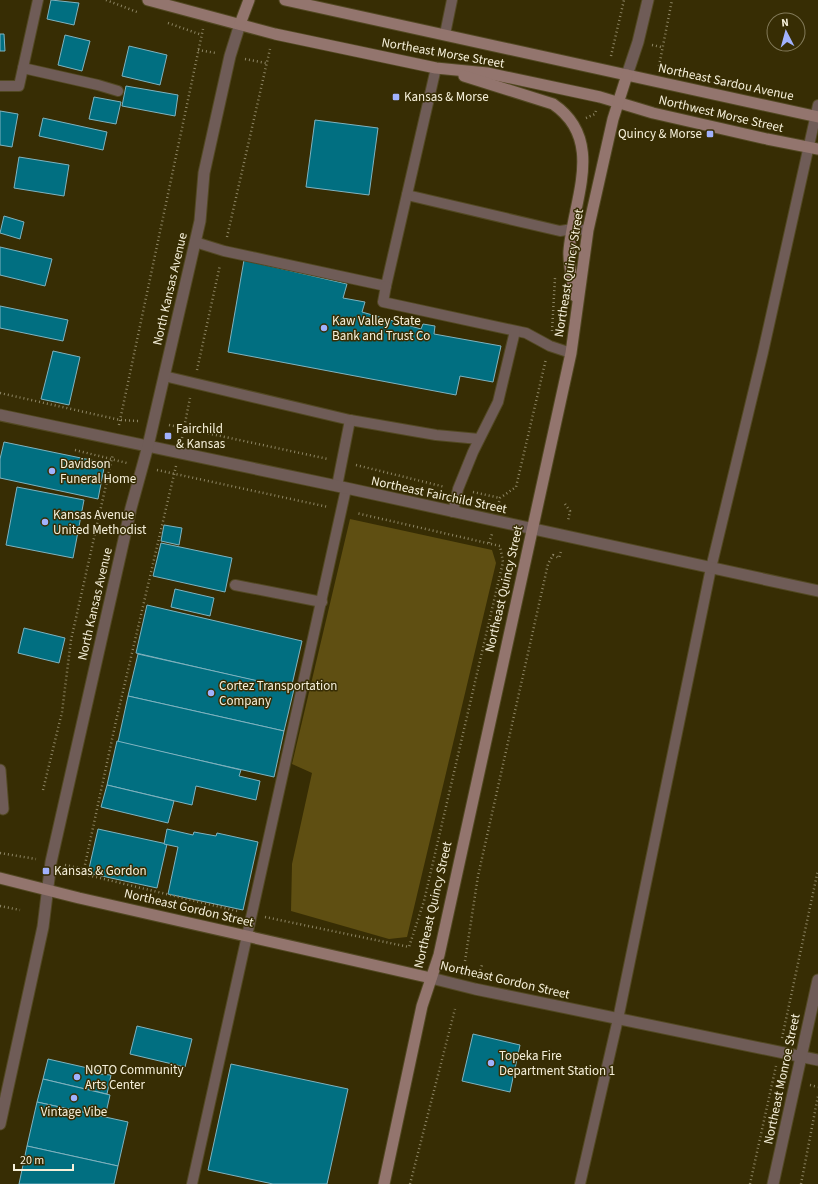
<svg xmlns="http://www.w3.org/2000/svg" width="818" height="1184" viewBox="0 0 818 1184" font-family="'Source Sans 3',sans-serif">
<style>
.green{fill:#5f4f12}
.building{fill:#016f81;stroke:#7fb3c0}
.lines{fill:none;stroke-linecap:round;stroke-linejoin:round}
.service-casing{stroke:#524822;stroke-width:12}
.minor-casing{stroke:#524822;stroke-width:13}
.secondary-casing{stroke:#524822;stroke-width:13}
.path{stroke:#8d8564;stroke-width:2.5;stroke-dasharray:1 3;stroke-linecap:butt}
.service{stroke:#6f5c57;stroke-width:10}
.minor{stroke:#6f5c57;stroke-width:11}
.secondary{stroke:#93756e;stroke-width:11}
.poi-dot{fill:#a1b2fd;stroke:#372d04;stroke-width:1.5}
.labels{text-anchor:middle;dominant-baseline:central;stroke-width:3;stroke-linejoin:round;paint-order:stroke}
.street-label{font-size:13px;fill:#f6f0da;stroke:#372d04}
.poi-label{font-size:13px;fill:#f6f0da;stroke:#372d04;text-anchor:start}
</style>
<rect width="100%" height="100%" fill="#372d04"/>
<path class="green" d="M350,519L492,550L496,563L407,937L389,939L291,911L292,864L312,773L292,764Z"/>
<g class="building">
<path d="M51,0L79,3L74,25L47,19Z"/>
<path d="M0,34H4L5,51H0Z"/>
<path d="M65,35L90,41L82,71L58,65Z"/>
<path d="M129,46L167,55L160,85L122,76Z"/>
<path d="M126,86L178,95L175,116L122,106Z"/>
<path d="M94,97L121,102L116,124L89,119Z"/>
<path d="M0,111L18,114L12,147L0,145Z"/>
<path d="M43,118L107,132L103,150L39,136Z"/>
<path d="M315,120L378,128L369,195L306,187Z"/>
<path d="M19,157L69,165L64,196L14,188Z"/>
<path d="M4,216L24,222L20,239L0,233Z"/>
<path d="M0,247L52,259L45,286L0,275Z"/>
<path d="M244,260L347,284L343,298L365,302L362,312L421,329L423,324L435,326L434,334L501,346L493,382L460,376L456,395L228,352Z"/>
<path d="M0,306L68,320L63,341L0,328Z"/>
<path d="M53,351L80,357L69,405L41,399Z"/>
<path d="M4,442L105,463L98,499L0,478V459Z"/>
<path d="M17,487L84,500L73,558L6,545Z"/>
<path d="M164,525L182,528L179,545L161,541Z"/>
<path d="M161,543L232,558L225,592L153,576Z"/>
<path d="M175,589L214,598L210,616L171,607Z"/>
<path d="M147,605L302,641L291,689L136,653Z"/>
<path d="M24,628L65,638L59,663L18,653Z"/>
<path d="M138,654L294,689L284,731L128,696Z"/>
<path d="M128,696L284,731L274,777L118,742Z"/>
<path d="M117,741L241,770L239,776L260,781L256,800L196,786L192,805L107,785Z"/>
<path d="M107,785L174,801L168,823L101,807Z"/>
<path d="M98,829L167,844L157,888L88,873Z"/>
<path d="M167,829L193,835L194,832L216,836L217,833L258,842L243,910L168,894L178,847L164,844Z"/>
<path d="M137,1026L192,1039L185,1067L130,1054Z"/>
<path d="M473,1034L520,1045L510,1092L462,1081Z"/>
<path d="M48,1059L101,1071L100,1074L111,1075L107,1094L43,1079Z"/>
<path d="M231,1064L348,1089L327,1184H273L208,1170Z"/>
<path d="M43,1079L110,1095L105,1117L37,1102Z"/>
<path d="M37,1102L128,1122L118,1166L27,1146Z"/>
<path d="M27,1146L118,1166L114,1184H19Z"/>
</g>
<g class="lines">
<defs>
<g id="service">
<path d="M445,34L452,0"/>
<path d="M23,68L98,85L118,91"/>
<path d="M0,86H19L38,0"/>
<path d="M407,195L560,231L573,229L588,230"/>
<path d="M195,242L224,251L386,286L436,68"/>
<path d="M386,286L383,302L526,333L550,346L571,353"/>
<path d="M164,376L350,420L436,435L479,439"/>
<path d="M337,486L350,420"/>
<path d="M453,512L458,489L473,452L498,402L515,331"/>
<path d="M235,585L322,602"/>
<path d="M192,1184L346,489"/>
<path d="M580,1184L618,1019L711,568L763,352L818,105"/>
</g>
<g id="minor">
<path d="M627,75L638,42L648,0"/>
<path d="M0,415L337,486L818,591"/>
<path d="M0,770L3,809"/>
<path d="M431,978L475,989L818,1060"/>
<path d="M0,1124L43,927L51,862L131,508L148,446L200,221L204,173L230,56L240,24"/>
<path d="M773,1184L818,980"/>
</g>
<g id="secondary">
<path d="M148,0L275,34L436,68L487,73L600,97L653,113L767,139L818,149"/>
<path d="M285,0L818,117"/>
<path d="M240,24L249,0"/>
<path d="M464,76L553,104C606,140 573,200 569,251C568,265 573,282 575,296"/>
<path d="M0,878L79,898L431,978"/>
<path d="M384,1184L422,1006L439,955L571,353L588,230L613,119L627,75"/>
</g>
</defs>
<use href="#service" class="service-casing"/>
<use href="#minor" class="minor-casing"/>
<use href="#secondary" class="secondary-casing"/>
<g class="path">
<path d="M106,0L137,12"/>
<path d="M168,23L202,35"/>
<path d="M652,45L661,47"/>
<path d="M198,50L216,53"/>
<path d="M611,56L624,0"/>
<path d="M245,59L266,63"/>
<path d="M659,66L672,0"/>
<path d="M586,118L595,114L596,111"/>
<path d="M227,237L270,49"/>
<path d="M552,331L555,278"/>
<path d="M197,370L220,265"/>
<path d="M0,393L120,420L138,421"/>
<path d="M119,425L203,29"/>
<path d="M169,425L328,459"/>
<path d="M182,438L190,398"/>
<path d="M75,450L127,463"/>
<path d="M356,465L445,487"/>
<path d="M176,466L116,721L83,874L237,911"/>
<path d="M157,470L328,507"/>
<path d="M473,492L500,498"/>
<path d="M565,504L570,511L568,521"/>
<path d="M498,506L500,498L516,487L546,359"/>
<path d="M489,543L492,534"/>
<path d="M43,790L62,712L71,640L113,454"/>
<path d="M0,853L36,859"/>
<path d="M65,865L84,869"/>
<path d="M0,906L20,910"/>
<path d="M265,917L409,947L424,901L503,562L500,546L356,513"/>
<path d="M465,961L478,876L548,564L553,555L559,558L561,551"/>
<path d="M479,974L482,965"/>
<path d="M782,1038L818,870"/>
<path d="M810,1085L818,1087"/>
<path d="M410,1184L455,1009"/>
<path d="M750,1184L776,1066"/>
<path d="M801,1184L818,1096"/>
</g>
<use href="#service" class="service"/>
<use href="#minor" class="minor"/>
<use href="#secondary" class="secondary"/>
</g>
<g class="poi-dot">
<rect x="392" y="93" width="8" height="8" rx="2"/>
<rect x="706" y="130" width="8" height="8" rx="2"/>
<circle cx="324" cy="328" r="4"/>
<rect x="164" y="432" width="8" height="8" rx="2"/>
<circle cx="52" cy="471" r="4"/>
<circle cx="45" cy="522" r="4"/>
<circle cx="211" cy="693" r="4"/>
<rect x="42" y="867" width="8" height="8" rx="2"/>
<circle cx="491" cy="1063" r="4"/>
<circle cx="77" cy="1077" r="4"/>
<circle cx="74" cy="1098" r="4"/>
</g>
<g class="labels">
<g class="street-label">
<text transform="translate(443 53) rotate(10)">Northeast Morse Street</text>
<text transform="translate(726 82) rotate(12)">Northeast Sardou Avenue</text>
<text transform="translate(721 114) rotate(13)">Northwest Morse Street</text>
<text transform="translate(569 273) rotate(-81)">Northeast Quincy Street</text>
<text transform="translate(170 289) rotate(-77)">North Kansas Avenue</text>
<text transform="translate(439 495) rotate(12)">Northeast Fairchild Street</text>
<text transform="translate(504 589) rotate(-77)">Northeast Quincy Street</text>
<text transform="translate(95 604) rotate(-77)">North Kansas Avenue</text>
<text transform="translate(433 905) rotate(-77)">Northeast Quincy Street</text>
<text transform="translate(189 908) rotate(13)">Northeast Gordon Street</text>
<text transform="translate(505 980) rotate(13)">Northeast Gordon Street</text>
<text transform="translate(782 1079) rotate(-78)">Northeast Monroe Street</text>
</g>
<g class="poi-label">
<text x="404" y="97">Kansas &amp; Morse</text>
<text x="702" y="134" text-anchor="end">Quincy &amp; Morse</text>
<text x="332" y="321">Kaw Valley State<tspan x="332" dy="15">Bank and Trust Co</tspan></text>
<text x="176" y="429">Fairchild<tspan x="176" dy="15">&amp; Kansas</tspan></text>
<text x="60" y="464">Davidson<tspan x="60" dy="15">Funeral Home</tspan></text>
<text x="53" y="515">Kansas Avenue<tspan x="53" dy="15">United Methodist</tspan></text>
<text x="219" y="686">Cortez Transportation<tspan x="219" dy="15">Company</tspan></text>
<text x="54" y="871">Kansas &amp; Gordon</text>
<text x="499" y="1056">Topeka Fire<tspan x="499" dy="15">Department Station 1</tspan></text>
<text x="85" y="1070">NOTO Community<tspan x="85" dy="15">Arts Center</tspan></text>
<text x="74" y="1112" text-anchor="middle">Vintage Vibe</text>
</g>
</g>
<g transform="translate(786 32) rotate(354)"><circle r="19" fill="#372d04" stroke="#837b5a"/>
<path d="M0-3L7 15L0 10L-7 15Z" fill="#a1b2fd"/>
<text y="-6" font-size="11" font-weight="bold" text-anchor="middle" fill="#f6f0da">N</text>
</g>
<path d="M14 1164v6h59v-6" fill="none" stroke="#f6f0da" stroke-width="2"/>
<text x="20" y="1164" font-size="12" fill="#f6f0da" stroke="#372d04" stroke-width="3" paint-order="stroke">20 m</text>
</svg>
